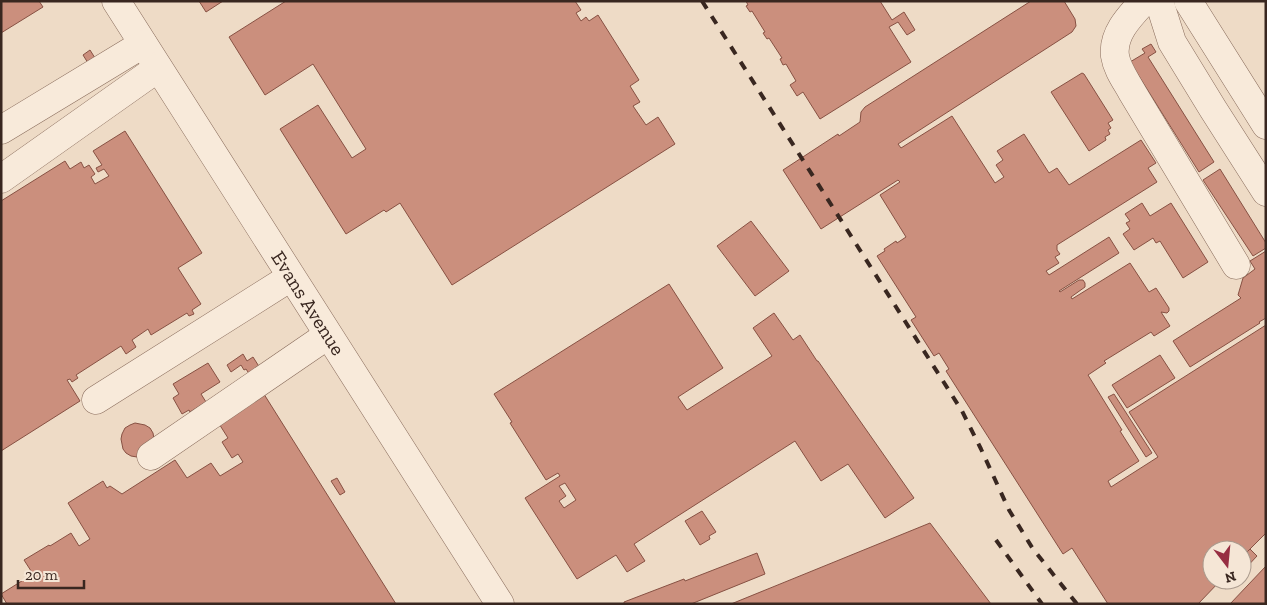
<svg xmlns="http://www.w3.org/2000/svg" width="1267" height="605" viewBox="0 0 1267 605" font-family="'Zilla Slab',serif">
<style>
.building{fill:#cb8f7d;stroke:#875143;fill-rule:evenodd}
.lines{fill:none;stroke-linecap:round;stroke-linejoin:round}
.minor-casing{stroke:#896c5c;stroke-width:29}
.minor{stroke:#f8eada;stroke-width:28}
.rail{stroke:#392720;stroke-width:4;stroke-dasharray:9 9;stroke-linecap:butt}
.labels{text-anchor:middle;dominant-baseline:central;stroke-width:4;stroke-linejoin:round;paint-order:stroke}
.street-label{font-size:20px;fill:#392720;stroke:#f5e6d6}
</style>
<rect width="100%" height="100%" fill="#eedbc6"/>
<g class="building">
<path d="M1,1H39L43,7L1,33Z"/>
<path d="M199,1H223L206,12Z"/>
<path d="M286,1H575L581,10L576,13L581,21L586,17L589,21L598,15L639,80L630,86L640,102L633,106L646,125L658,117L675,144L452,285L400,203L386,212L384,210L346,234L280,129L318,105L352,158L366,149L313,64L265,95L229,37Z"/>
<path d="M746,1H880L892,20L904,12L915,30L907,35L898,22L889,27L911,62L820,119L803,92L797,96L790,85L796,81L786,64L783,65L780,59L782,58L769,38L767,39L763,33L765,32L752,11L750,12L746,6L748,5Z"/>
<path d="M1031,1H1064L1075,19L1076,26L1072,32L898,144L901,148L952,116L995,183L1004,177L996,165L1003,160L997,151L1024,134L1049,173L1057,168L1069,185L1141,140L1156,163L1148,168L1157,182L1057,245V250L1060,254L1055,257L1059,263L1046,271L1049,275L1109,237L1119,253L1059,291L1060,292L1079,280H1083L1085,283V287L1071,297L1072,299L1130,263L1149,292L1156,288L1169,308V311L1167,313L1161,312L1170,326L1154,336L1151,332L1104,361L1106,363L1088,375L1122,430L1120,431L1139,461L1108,481L1111,487L1158,457L1129,412L1266,325V533L1242,557V550H1212V580H1221L1198,604H1108L1072,548L1063,554L946,371L949,369L939,353L934,356L911,320L916,317L877,256L885,251L884,249L896,241L897,243L906,237L880,195L900,182L898,180L821,229L783,170L838,134L839,136L860,122L861,112L865,107Z"/>
<path d="M1151,44L1156,52L1148,57L1214,162L1199,172L1130,62L1145,53L1142,49Z"/>
<path d="M90,50L95,58L88,63L83,55Z"/>
<path d="M1082,73L1084,74L1113,120L1108,123L1111,128L1108,130L1110,134L1105,137L1106,140L1089,151L1051,92Z"/>
<path d="M125,131L202,253L178,268L201,304L192,310L194,314L189,316L187,313L151,335L148,329L132,340L136,347L126,354L121,346L76,375L78,378L72,382L70,379L67,380L80,401L1,451V201L65,161L70,169L81,162L84,168L89,165L95,174L91,177L95,184L109,176L104,169L98,172L96,168L102,165L93,151Z"/>
<path d="M1220,169L1266,243V248L1253,256L1203,180Z"/>
<path d="M1142,203L1150,216L1171,203L1208,262L1183,278L1160,241L1156,243L1153,238L1134,250L1123,234L1130,229L1126,223L1130,221L1125,214Z"/>
<path d="M751,221L789,271L755,296L717,246Z"/>
<path d="M1266,251V318L1259,322L1260,323L1190,367L1173,341L1241,298L1238,295L1243,278L1255,269L1250,261Z"/>
<path d="M669,284L723,368L678,397L687,410L772,356L753,328L774,313L793,340L800,335L817,361H818L914,498L885,518L848,464L821,481L795,441L634,544L645,561L627,572L616,555L577,579L525,498L560,476L558,473L546,480L510,423L512,422L494,394ZM565,483L576,500L564,508L559,501L566,496L559,486Z"/>
<path d="M243,354L247,361L253,357L260,368L250,375L246,369L244,370L241,365L231,372L227,365Z"/>
<path d="M1160,355L1175,378L1127,408L1112,385Z"/>
<path d="M208,363L220,382L201,394L206,402L190,412L189,410L182,414L173,398L179,394L173,384Z"/>
<path d="M262,391L396,604H7L1,594L33,574L24,560L49,545L50,546L71,533L79,546L90,539L68,503L103,481L107,488L110,486L122,494L175,460L187,478L211,463L220,476L243,462L238,454L232,458L222,442L228,438L216,419Z"/>
<path d="M1114,394L1152,453L1146,457L1108,397Z"/>
<path d="M135,423L145,425L150,428L153,433L154,439L137,457L131,456L126,453L123,449L121,439L122,434L125,428L130,425Z"/>
<path d="M337,478L345,492L340,495L331,481Z"/>
<path d="M702,511L716,532L709,536L710,539L700,545L685,521Z"/>
<path d="M930,523L991,604H731Z"/>
<path d="M1250,549L1257,556L1243,571L1242,570V557Z"/>
<path d="M757,553L765,574L691,604H624V602L684,579L685,581Z"/>
<path d="M1266,566V604H1230Z"/>
<path d="M1221,580H1235L1226,589L1218,583Z"/>
</g>
<g class="lines">
<defs>
<g id="minor">
<path id="s1" d="M116,1L500,604"/>
<path d="M1144,1C1130,16 1112,34 1115,56C1117,69 1126,81 1132,92L1236,265"/>
<path d="M1159,1L1172,42L1213,109L1266,192"/>
<path d="M1188,1L1266,125"/>
<path d="M1,130L143,44"/>
<path d="M1,179L158,68"/>
<path d="M96,400L291,277"/>
<path d="M151,456L328,335"/>
</g>
</defs>
<use href="#minor" class="minor-casing"/>
<use href="#minor" class="minor"/>
<g class="rail">
<path d="M702,1L962,411L981,449L1009,510L1033,549L1077,604"/>
<path d="M996,540L1042,604"/>
</g>
</g>
<g class="labels">
<g class="street-label">
<text stroke="none"><textPath href="#s1" startOffset="358">Evans Avenue</textPath></text>
</g>
</g>
<rect width="1267" height="605" fill="none" stroke="#392720" stroke-width="5"/>
<g transform="translate(1227 565) rotate(164)"><circle r="24" fill="#f5e6d6" stroke="#aa9a8d"/>
<path d="M0-4L9 19L0 12L-9 19Z" fill="#972e42"/>
<text y="-8" font-size="14" font-weight="bold" text-anchor="middle" fill="#392720">N</text>
</g>
<path d="M18 580v8h66v-8" fill="none" stroke="#392720" stroke-width="2.5"/>
<text x="25" y="580" font-size="15" fill="#392720" stroke="#f5e6d6" stroke-width="4" paint-order="stroke">20 m</text>
</svg>
